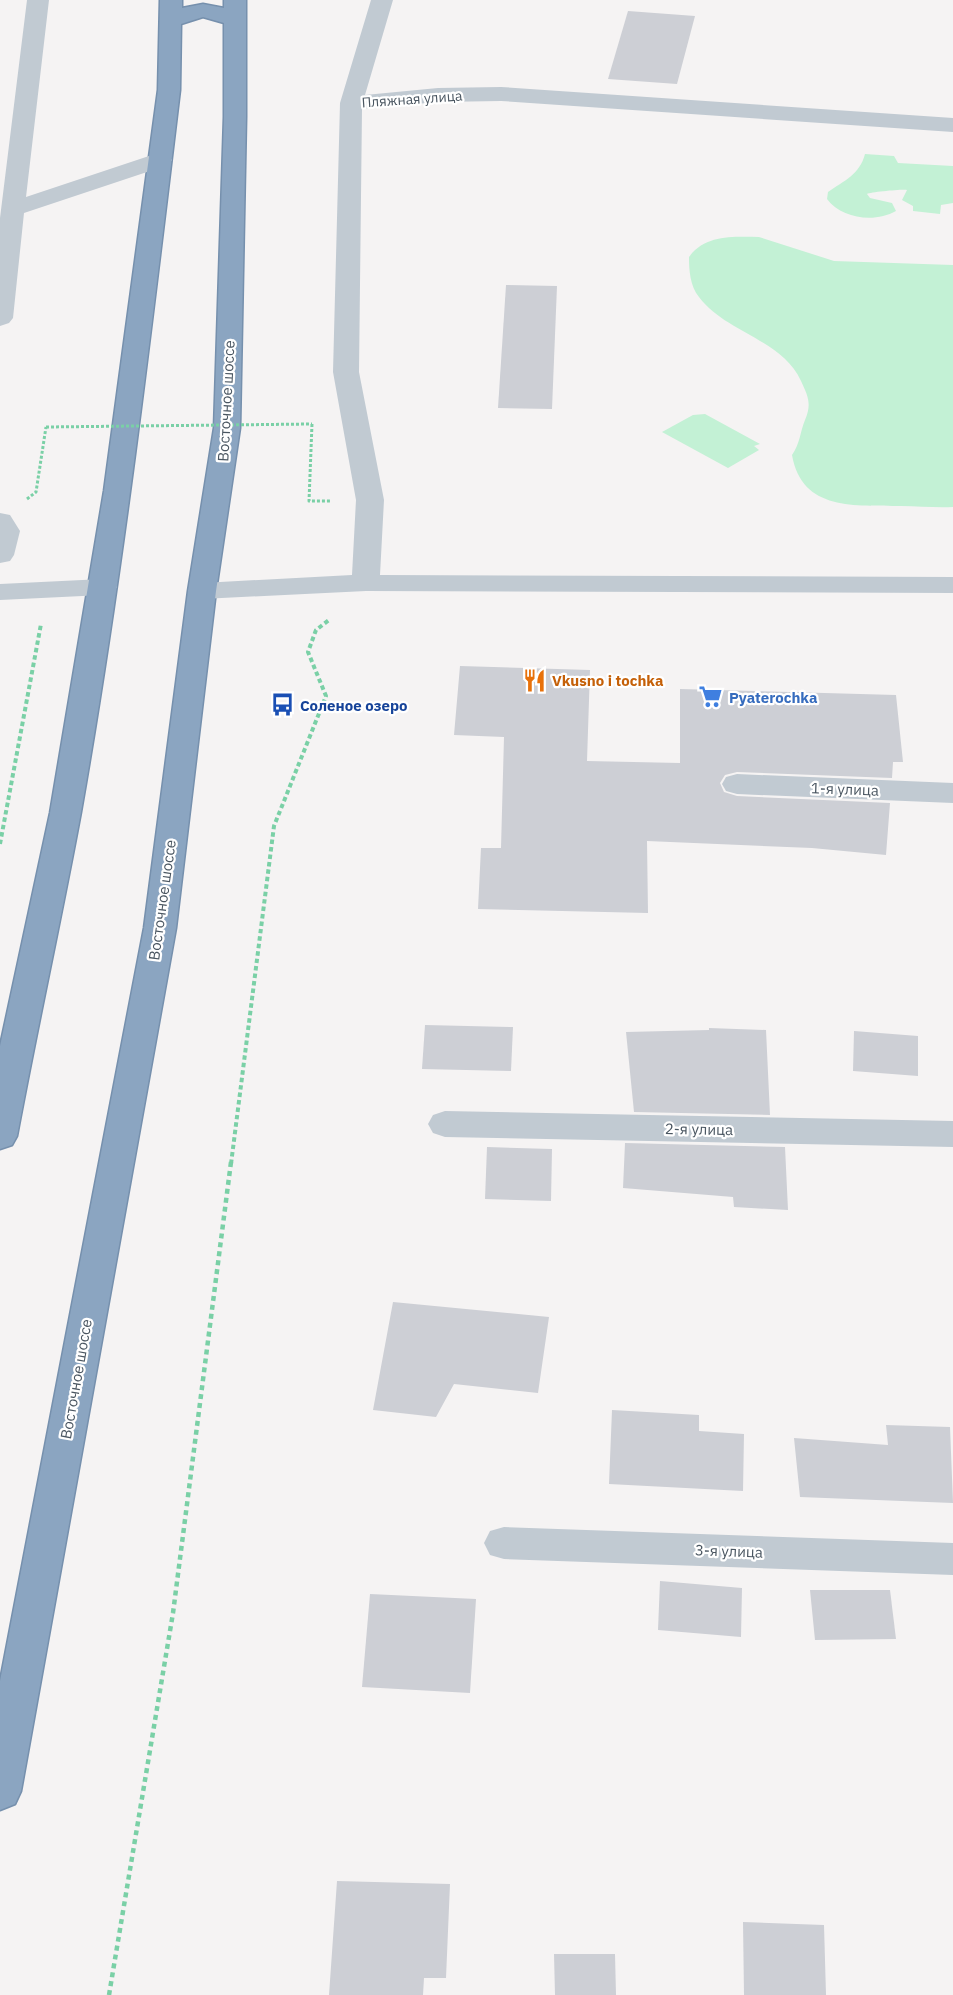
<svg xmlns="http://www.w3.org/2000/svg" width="953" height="1995" viewBox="0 0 953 1995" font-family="'IBM Plex Sans',sans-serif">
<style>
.green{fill:#c3f1d5}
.building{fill:#cdcfd5}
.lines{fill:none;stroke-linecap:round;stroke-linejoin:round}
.highway-casing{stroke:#7690ad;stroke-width:3}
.path-far2{stroke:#7ad0a6;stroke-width:3;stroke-dasharray:3 2;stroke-linecap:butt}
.path-far1{stroke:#7ad0a6;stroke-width:4;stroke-dasharray:4.5 3;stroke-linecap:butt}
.path{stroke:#7ad0a6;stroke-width:4.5;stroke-dasharray:5 4;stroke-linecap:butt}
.minor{fill:#c1cad2;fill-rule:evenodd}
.highway{fill:#8ba5c1;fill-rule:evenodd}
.path-bridge{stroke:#7ad0a6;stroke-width:3;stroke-dasharray:3 2;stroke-linecap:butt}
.labels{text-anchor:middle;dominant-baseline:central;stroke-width:4.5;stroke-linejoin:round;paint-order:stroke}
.far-street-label{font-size:14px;fill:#4a5661;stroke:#fff}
.street-label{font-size:15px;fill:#4a5661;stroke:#fff}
.food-label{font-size:15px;font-weight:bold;fill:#c56008;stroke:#fff;text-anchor:start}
.shop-label{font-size:15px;font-weight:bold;fill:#366cbe;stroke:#fff;text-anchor:start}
.transit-label{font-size:15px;font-weight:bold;fill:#164399;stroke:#fff;text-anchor:start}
</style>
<rect width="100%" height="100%" fill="#f5f3f3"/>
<g class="green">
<path d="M865,154L894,156L898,163L953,166V203L941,205L940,214L913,211V206L902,200L907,190C903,189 871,192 867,194L870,198L892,203L896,211C875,223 842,219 827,199L828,192C844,181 860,174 865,154Z"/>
<path d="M759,237L834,261L953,265V507C936,508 919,506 901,506C856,505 802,512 792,455C800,444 800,432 805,420C812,404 808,396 801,381C782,339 726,333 699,297C690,286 689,270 689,257C706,234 734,237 759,237Z"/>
<path d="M705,414L760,444L754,446L759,450L728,468L662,432L693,415Z"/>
</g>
<g class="building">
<path d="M628,11L695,16L677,84L608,79Z"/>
<path d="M506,285L557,286L552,409L498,408Z"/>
<path d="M460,666L590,670L587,761L680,763V689L896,695L903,762H893L892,778L737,772L725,775L720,783L724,792L737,796L890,803L886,855L812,848L647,841L648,913L478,909L481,848H501L504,737L454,735Z"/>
<path d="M425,1025L513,1027L511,1071L422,1069Z"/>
<path d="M709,1028L766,1030L770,1115L634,1112L626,1032L709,1030Z"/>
<path d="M854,1031L918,1036V1076L853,1071Z"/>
<path d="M625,1143L785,1147L788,1210L734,1207L733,1197L623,1188Z"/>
<path d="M487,1147L552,1149L551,1201L485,1199Z"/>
<path d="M393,1302L549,1317L538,1393L454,1384L436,1417L373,1410Z"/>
<path d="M612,1410L699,1415V1431L744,1434L743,1491L609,1484Z"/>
<path d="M886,1425L950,1427L953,1503L800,1497L794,1438L888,1445Z"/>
<path d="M660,1581L742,1588L741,1637L658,1630Z"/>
<path d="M810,1590H890L896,1639L815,1640Z"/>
<path d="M370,1594L476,1599L470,1693L362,1687Z"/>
<path d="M337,1881L450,1884L446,1978H424L423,1995H329Z"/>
<path d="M743,1922L824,1925L826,1995H744Z"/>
<path d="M554,1954H615L616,1995H555Z"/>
</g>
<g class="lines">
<defs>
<path id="highway" d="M160,0H182V8L203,4L224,8V0H246V117L240,428L216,591L176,928L21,1791L15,1804L0,1810V1681L144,928L188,591L214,428L224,117V23L203,17L181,24L180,90C151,331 123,573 81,812C61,920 37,1028 17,1136L12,1145L0,1149V1046L50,813L104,491L158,90Z"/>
</defs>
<use href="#highway" class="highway-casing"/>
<g class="path-far2">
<path d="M312,424L309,501H330"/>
<path d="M27,499L36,492L46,427"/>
</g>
<g class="path-far1">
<path d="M0,844L41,624"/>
<path d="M231,1164L274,826L326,696L308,652L316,630L329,620"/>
</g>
<path class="path" d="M109,1995L173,1613L231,1162"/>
<g class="minor">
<path d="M27,0H49L26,197L152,155L160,153L168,155L172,160L168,165L24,213L13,318L9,323L0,326V218Z"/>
<path d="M371,0H393L365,95L438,88L501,87L953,118V132L501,101L438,102L362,109L359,372L384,500L380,575L953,577V593L366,591L202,599L192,597L188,591L192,585L202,583L352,575L356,500L333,372L340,103Z"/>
<path d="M0,513L10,515L20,531L14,555L10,561L0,563Z"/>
<path d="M103,579L113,581L117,587L113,593L103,595L0,600V584Z"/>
<path d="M737,774L953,783V803L737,794L726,791L722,784L726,777Z"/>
<path d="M445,1111L953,1121V1147L445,1137L433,1133L428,1124L433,1115Z"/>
<path d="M504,1527L953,1543V1575L504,1559L490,1555L484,1543L490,1531Z"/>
</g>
<use href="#highway" class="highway"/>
<path class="path-bridge" d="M46,427L312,424"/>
</g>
<defs>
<symbol id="restaurant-bare" viewBox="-9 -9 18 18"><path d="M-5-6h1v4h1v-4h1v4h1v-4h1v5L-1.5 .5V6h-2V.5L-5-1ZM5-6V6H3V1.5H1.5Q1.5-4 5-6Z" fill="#e8710a" stroke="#fff" stroke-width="2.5" paint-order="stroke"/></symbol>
<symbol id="supermarket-bare" viewBox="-9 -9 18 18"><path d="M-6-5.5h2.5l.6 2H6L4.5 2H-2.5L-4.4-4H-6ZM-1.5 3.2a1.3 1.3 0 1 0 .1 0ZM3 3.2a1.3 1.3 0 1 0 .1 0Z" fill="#3f7fe0" stroke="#fff" stroke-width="2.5" paint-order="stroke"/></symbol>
<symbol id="bus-bare" viewBox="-9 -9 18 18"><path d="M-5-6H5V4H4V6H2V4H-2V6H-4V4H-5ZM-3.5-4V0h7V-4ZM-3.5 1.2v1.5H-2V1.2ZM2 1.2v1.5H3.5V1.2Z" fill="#1a4fb4" stroke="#fff" stroke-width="2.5" paint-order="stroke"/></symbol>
</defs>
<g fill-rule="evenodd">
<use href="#restaurant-bare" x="518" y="664" width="33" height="33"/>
<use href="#supermarket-bare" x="694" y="680" width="33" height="33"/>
<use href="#bus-bare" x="266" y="688" width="33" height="33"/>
</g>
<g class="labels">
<g class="far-street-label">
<text transform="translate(412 99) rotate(-4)">Пляжная улица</text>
</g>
<g class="street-label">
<text transform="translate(226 401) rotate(-87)">Восточное шоссе</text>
<text transform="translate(845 789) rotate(2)">1-я улица</text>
<text transform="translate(162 900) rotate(-82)">Восточное шоссе</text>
<text transform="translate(699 1129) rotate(1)">2-я улица</text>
<text transform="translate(76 1379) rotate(-80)">Восточное шоссе</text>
<text transform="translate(729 1551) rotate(2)">3-я улица</text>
</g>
<g class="food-label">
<text x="552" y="680">Vkusno i tochka</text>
</g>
<g class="shop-label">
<text x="729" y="697">Pyaterochka</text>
</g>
<g class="transit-label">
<text x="300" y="705">Соленое озеро</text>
</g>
</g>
</svg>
